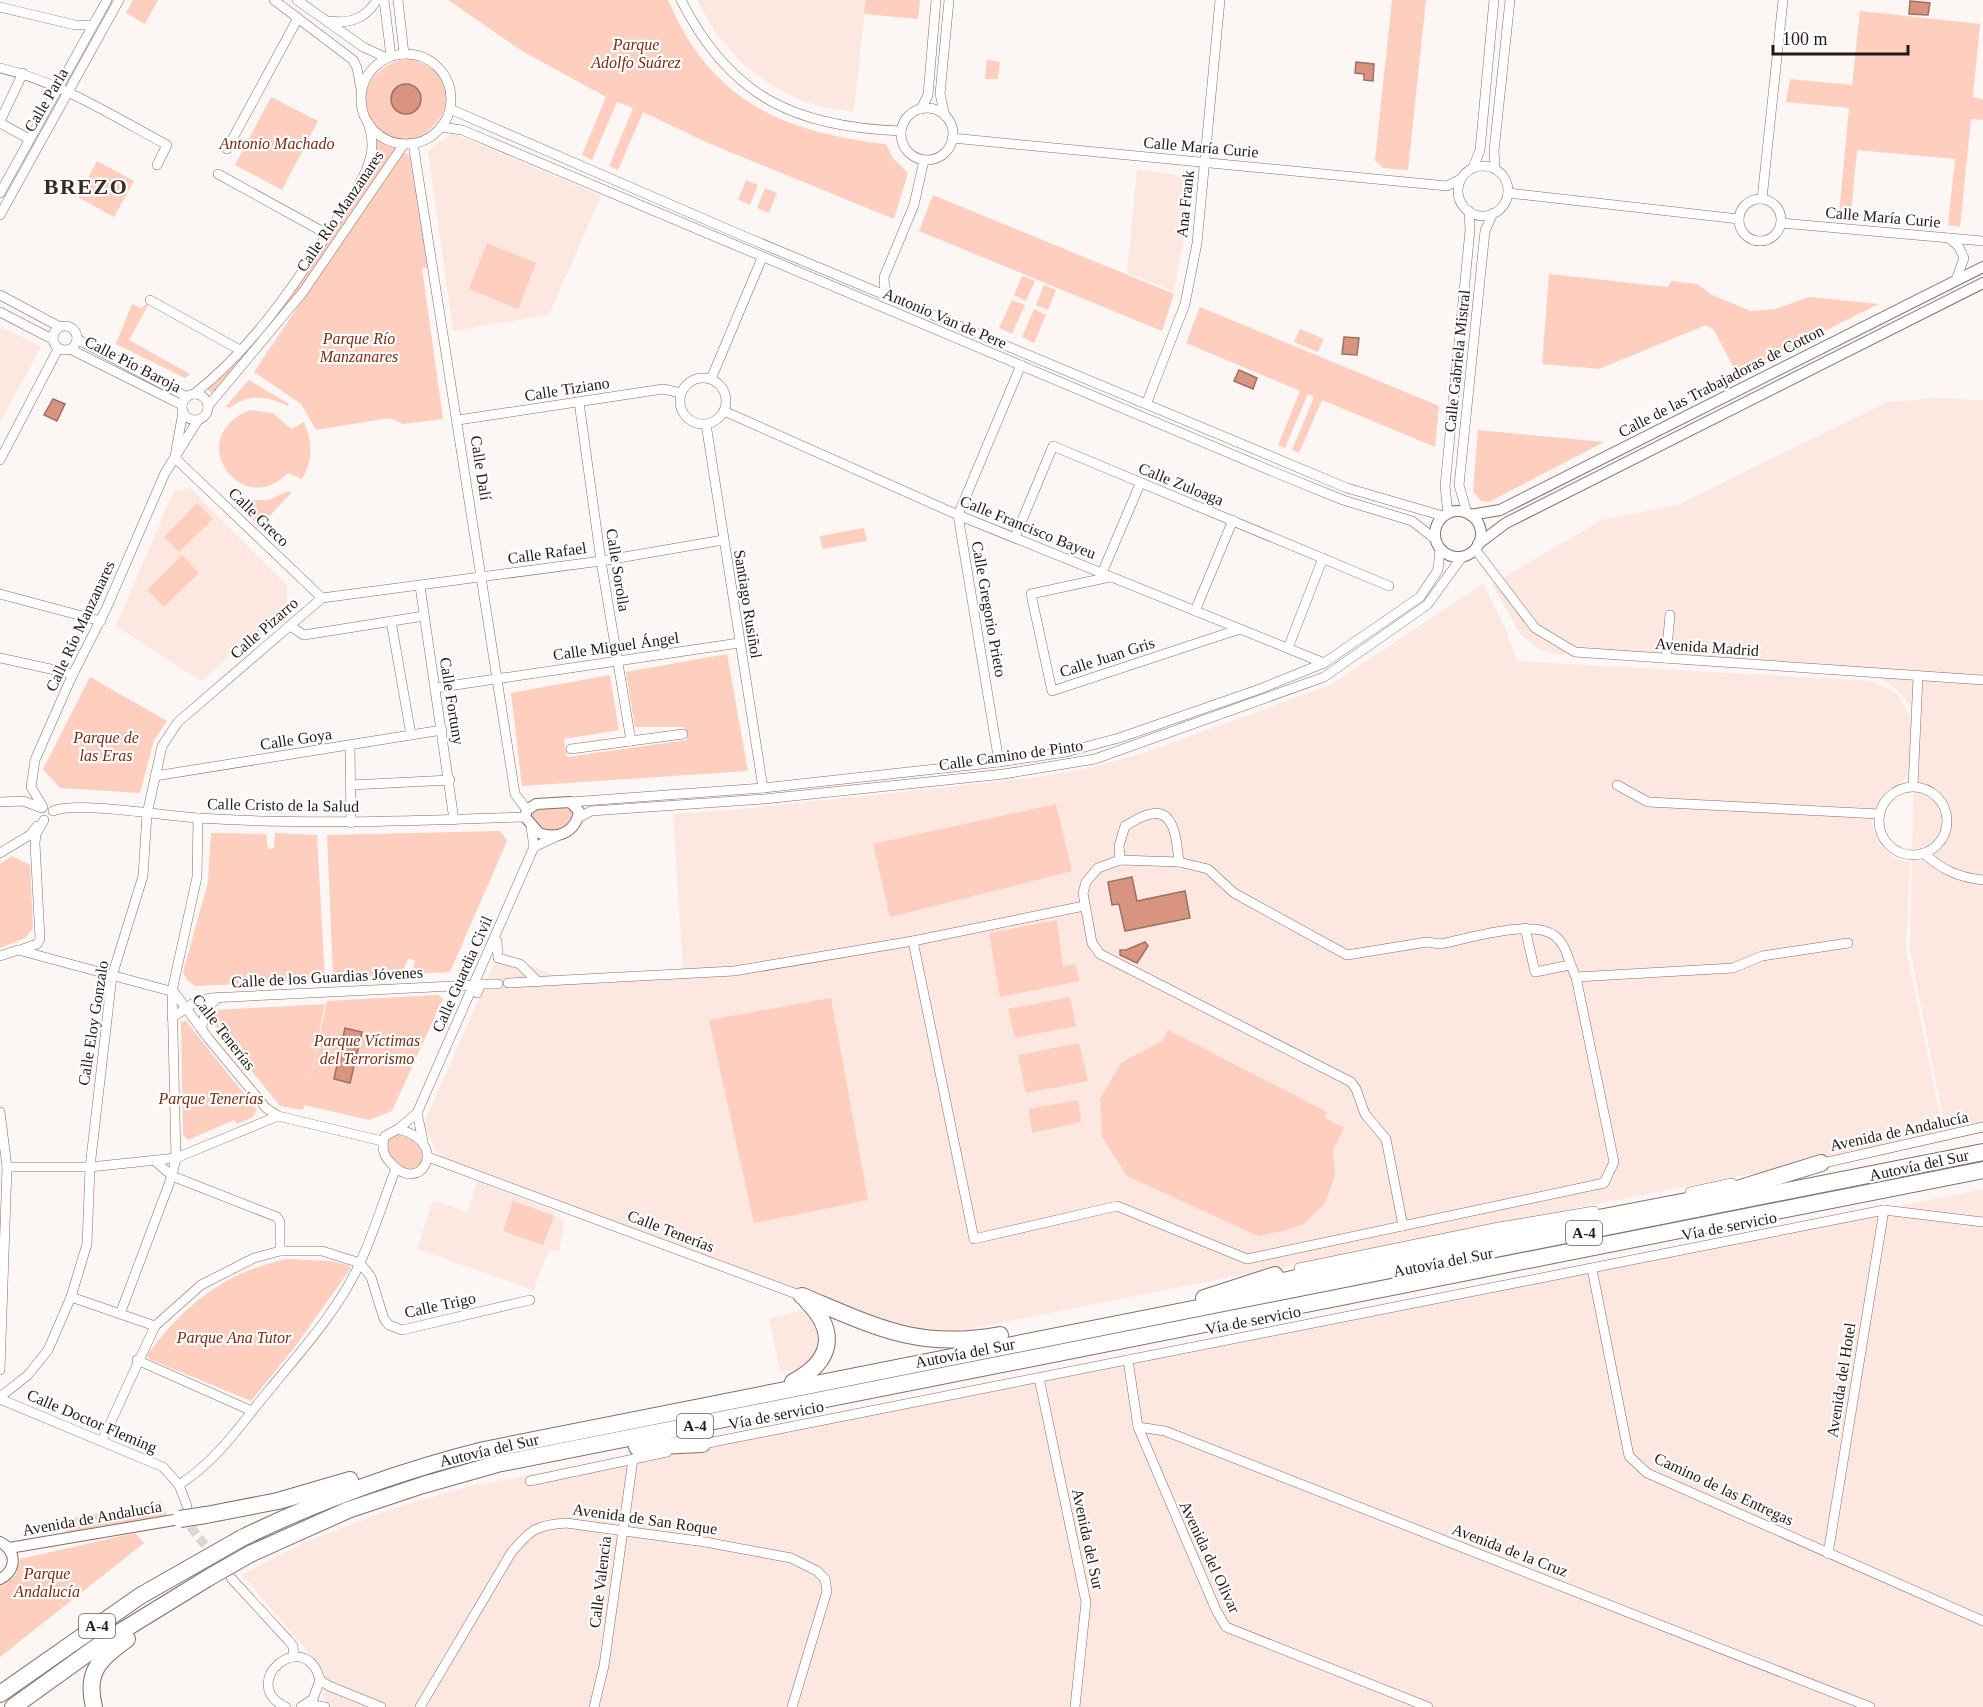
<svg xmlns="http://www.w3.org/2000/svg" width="1983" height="1707" viewBox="0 0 1983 1707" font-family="Georgia,serif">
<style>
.built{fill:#fce7e1}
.green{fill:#fecebf;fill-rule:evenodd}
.water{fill:#d89480;stroke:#a26f60;stroke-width:1.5}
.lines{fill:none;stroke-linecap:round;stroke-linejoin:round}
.minor-tunnel{stroke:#dbd5d4;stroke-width:9;stroke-dasharray:9 4.5;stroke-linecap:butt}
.minor-casing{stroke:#846e67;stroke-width:10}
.tertiary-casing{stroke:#846e67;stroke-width:12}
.motorway-casing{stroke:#846e67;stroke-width:18}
.minor{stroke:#fff;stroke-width:9}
.tertiary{stroke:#fff;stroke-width:10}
.motorway{stroke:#fff;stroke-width:16}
.motorway-bridge-casing{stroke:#846e67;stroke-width:18;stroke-linecap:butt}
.motorway-bridge{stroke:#fff;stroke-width:16}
.labels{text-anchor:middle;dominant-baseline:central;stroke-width:4.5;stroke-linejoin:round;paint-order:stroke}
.shield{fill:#fff;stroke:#655f5d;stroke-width:1.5}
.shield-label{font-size:15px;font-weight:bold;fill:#231a17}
.park-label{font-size:16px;font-style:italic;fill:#7b2b12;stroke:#fff}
.street-label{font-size:16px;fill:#231a17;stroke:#fff}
.district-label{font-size:22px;font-weight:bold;letter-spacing:1.5px;fill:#3c2923;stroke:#fff}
</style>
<rect width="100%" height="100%" fill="#fcf6f5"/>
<g class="built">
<path d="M697,0H866L854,112L823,107L797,99L765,81L741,62L716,34Z"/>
<path d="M453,133L601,196L549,315L453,331L428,151Z"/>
<path d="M1137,169L1189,177L1183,243L1174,291L1127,273Z"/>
<path d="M0,326L41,347L0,423Z"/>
<path d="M1934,398L1983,400V1125L1946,1133L1910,951L1915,711L1896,689L1878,677L1556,654L1538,649L1520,634L1492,584L1602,520L1677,505L1887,402Z"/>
<path d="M190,488L287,585V607L201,681L116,626L174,491Z"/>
<path d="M1483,584L1507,632L1517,661L1872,681L1898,694L1911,719L1910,768L1905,779L1889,790L1877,804L1872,822L1876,839L1885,851L1897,859L1910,862L1906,950L1944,1135L939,1335H927L815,1297L442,1157L436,1151L424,1123L499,953L560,977L683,969L673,814L742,809L1032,778L1090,768L1144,753L1330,685Z"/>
<path d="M477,1181L554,1211L553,1215L564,1219L559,1252L549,1249L534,1290L417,1249L433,1200L468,1212Z"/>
<path d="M1983,1189V1707H329L323,1695L325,1679L318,1664L242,1575L303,1543L397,1507L467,1487L1592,1269Z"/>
<path d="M809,1309L823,1340L807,1368L780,1372L769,1319Z"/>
</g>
<g class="green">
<path d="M133,0H158L145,24L126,13Z"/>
<path d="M448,0H668C711,101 782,132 886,144L893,158L908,173L894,219L708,143L643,112L618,170L609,166L633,108L617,102L592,160L582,155L606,97L522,51Z"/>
<path d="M866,0H920L918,19L864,14Z"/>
<path d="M1392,0H1426L1408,170L1383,168L1375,160Z"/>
<path d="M1860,11L1980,24L1973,97L1983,99V120L1971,119L1960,227L1948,225L1955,159L1857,150L1851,215L1839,214L1849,108L1786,102L1790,79L1852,85Z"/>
<path d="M410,59C498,82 407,185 371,118C355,88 379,61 410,59ZM410,84L415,86L421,104L410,114L394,107L391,98L399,85Z"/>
<path d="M987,60L1000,62L998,79H985Z"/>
<path d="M271,97L318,121L282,190L235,165Z"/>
<path d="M375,139L398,147L307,284L214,396L207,389L273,314L371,168Z"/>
<path d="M402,152L413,156L433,267L422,268L443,419L403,424L390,418L316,430L301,404L254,372Z"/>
<path d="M97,161L134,181L114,217L78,197Z"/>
<path d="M746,180L758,185L750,205L738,200Z"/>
<path d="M765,188L777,193L769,213L757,208Z"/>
<path d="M933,195L1174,294L1162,331L919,231Z"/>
<path d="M487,243L536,263L518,309L469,289Z"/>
<path d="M1549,274L1667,287L1672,281L1697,284L1712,295L1751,311L1775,309L1809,297L1879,304L1737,374L1714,330L1706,325L1599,369L1542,364Z"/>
<path d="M1022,276L1035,281L1026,301L1014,295Z"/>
<path d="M1044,285L1056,290L1048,310L1036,305Z"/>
<path d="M1012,300L1025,305L1012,334L999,328Z"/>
<path d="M150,302L129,340L190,374L185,378L116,344L132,304L141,308Z"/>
<path d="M1200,307L1439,406L1435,447L1322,400L1299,453L1292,450L1314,397L1308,394L1285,448L1278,445L1300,391L1186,343Z"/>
<path d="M1034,309L1046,315L1034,343L1022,337Z"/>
<path d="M1300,329L1324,339L1318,352L1294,342Z"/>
<path d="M249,380L289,404L288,406C266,396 249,393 229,408L226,406Z"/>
<path d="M250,410L273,413L291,429L304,422C313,443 313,460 302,479L288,473C241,521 182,437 250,410Z"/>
<path d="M1478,430L1604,442L1489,502L1481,501L1473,491Z"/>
<path d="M288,491L291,493L259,527L240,507L247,500H269Z"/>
<path d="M197,503L213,519L179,552L164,537Z"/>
<path d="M864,528L867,541L822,549L820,536Z"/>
<path d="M182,555L199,573L164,607L147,590Z"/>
<path d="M727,654L748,771L522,786L511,693L610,675L619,730L564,739L567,757L687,740L685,727H635L626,672Z"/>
<path d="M90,677L167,721L154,740L140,793L60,788L43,769Z"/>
<path d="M1056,804L1072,871L890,917L873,844Z"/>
<path d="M566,806L572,809L574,814C561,838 546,835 530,816L537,808Z"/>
<path d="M500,831L507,841L450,972L412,974L415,961L408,958L401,976L333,978L327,835Z"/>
<path d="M211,833L266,834L268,849L274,848L275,833L317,835L325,980L195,986L187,980L183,972L208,882Z"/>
<path d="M12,856L30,865L33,928L25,938L0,948V864Z"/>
<path d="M1057,920L1063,966L1075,964L1080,981L1000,997L989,933Z"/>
<path d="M438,995L443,999L392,1111L369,1120L304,1105L303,1110L280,1106L211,1021L216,1010L325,1004L309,1086L327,1001Z"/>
<path d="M1070,997L1076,1026L1015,1038L1008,1009Z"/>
<path d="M831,998L868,1200L754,1223L709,1020Z"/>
<path d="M185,1020L257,1110L253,1117L237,1124L234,1120L188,1140L183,1135L181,1023Z"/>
<path d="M1168,1030L1327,1112L1325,1118L1344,1128L1333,1150L1335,1175L1325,1203L1304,1224L1283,1231L1258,1236L1127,1176L1102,1137L1100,1099L1121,1063L1162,1041Z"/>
<path d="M1079,1043L1088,1081L1026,1093L1018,1055Z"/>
<path d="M1078,1100L1081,1122L1032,1133L1029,1109Z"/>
<path d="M396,1133C414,1136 422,1146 423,1164L411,1169C395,1166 386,1154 388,1138Z"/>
<path d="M513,1201L554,1216L543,1245L503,1231Z"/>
<path d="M287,1259L329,1261L348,1265L351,1268L294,1348L251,1401L149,1359L147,1355C185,1304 225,1272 287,1259Z"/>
<path d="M161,1501L168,1517L64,1537L69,1519Z"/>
<path d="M135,1533L144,1543L0,1657V1585L16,1575L20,1559Z"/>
</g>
<g class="water">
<path d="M1910,1L1930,3L1928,15L1909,14Z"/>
<path d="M1356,62L1374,64L1373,81L1364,80V74L1355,73Z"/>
<circle cx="406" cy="99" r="15"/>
<path d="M1344,337L1359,338L1357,355L1342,354Z"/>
<path d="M1239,370L1257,378L1253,389L1234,381Z"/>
<path d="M53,399L65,404L57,421L44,415Z"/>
<path d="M1132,877L1137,901L1185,891L1190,918L1125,931L1119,904L1112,905L1108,882Z"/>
<path d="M1145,942L1148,946L1137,963L1120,955V950H1126Z"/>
<path d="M345,1028L362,1032L350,1083L334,1079Z"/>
</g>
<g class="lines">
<path class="minor-tunnel" d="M188,1514L192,1529L226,1571"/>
<defs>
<g id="minor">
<path d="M274,0L353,60L357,68L361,89"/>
<path d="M297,0L363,47L387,58"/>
<path d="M384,0L391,56"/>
<path d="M398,0L404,54"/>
<path d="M681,0C730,97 795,127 901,131"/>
<path d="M0,7L75,25H93"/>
<path d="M329,21C350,24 365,19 377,0"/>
<circle cx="406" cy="99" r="45"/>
<path d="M0,68C60,82 113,116 167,145L157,165"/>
<circle cx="927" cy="134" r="26"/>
<path d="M450,109L741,235L1347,488L1443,516"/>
<path d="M921,109L928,95L936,0"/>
<path d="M945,116L940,94L949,0"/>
<path d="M0,121L23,73"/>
<path d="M0,123L29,139"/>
<path d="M441,127L462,130L1274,472L1343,500L1412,521L1435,539"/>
<path d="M952,138L1447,186L1461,179"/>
<path d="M413,143L515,794L527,810"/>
<path d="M227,149L298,18"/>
<circle cx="1483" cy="191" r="25"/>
<path d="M1473,168L1480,150L1494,0"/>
<path d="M1495,169L1494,151L1510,0"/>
<path d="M218,174L327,234"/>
<path d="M0,193L107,0"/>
<path d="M1508,193L1739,219"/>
<path d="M1762,199L1783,0"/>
<circle cx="1760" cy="220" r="21"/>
<path d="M0,215L119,0"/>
<path d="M1781,223L1983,241"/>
<path d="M1949,238L1959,247L1964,258L1956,280"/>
<path d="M885,293L884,277L914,205L924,160"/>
<path d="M0,295L60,327"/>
<path d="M150,300L240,350"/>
<path d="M0,312L52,339"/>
<circle cx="65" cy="338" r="12"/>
<path d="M77,339L187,397"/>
<path d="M70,349L182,405"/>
<circle cx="703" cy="401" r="23"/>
<path d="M711,379L762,258"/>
<path d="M194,394C253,348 297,282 337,219C349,200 364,181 370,159C374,146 372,135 368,123"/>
<circle cx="195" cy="407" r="13"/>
<path d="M579,402L601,561L631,741"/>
<path d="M1147,402L1185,304L1197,243L1220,0"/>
<path d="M208,406L303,292L404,144"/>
<path d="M724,411L958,515L1324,663"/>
<path d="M458,420L663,389L681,393"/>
<path d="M706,424L763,788"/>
<path d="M175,456L183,412"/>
<path d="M175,458L322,598"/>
<path d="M0,460L58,349"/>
<path d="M1467,513L1459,485L1485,231L1493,213"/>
<path d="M1448,514L1445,486L1470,230L1469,211"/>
<path d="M1015,537L1053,446L1389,586"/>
<path d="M1475,549L1535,628L1575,652L1983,680"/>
<path d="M1102,573L1140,484"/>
<path d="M1110,577L1031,594L1052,691L1240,629"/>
<path d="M420,586L454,820"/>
<path d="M0,594L101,621"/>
<path d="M1195,611L1233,520"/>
<path d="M391,621L411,735"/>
<path d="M290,626L304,635L424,616"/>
<path d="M1288,648L1323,558"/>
<path d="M0,658L73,674"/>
<path d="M1666,658L1670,615"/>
<path d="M435,688L739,643"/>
<path d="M350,746L351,823"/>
<path d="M571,749L683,734"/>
<path d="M999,762L958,515L1021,365"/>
<path d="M155,776L442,730"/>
<path d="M351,785L450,780"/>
<path d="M1617,785L1648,802L1879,814"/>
<path d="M1913,786L1918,677"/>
<circle cx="1913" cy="821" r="34"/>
<path d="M0,802L23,801L42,808"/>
<path d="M570,802L763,788L999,762L1066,752L1119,738L1260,689L1324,663L1420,597L1438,570L1440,549"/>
<path d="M43,807L31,787L35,760L71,678L106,609L165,473L198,420"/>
<path d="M53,811C79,801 165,816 198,818C307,825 416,821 525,817"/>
<path d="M578,818L591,811L764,799L1004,774L1095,759L1324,677L1427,605L1462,557"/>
<path d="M531,827L534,847"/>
<path d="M534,847L556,837"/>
<path d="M0,853L30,835L37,826"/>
<path d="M1923,853C1943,870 1957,877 1983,880"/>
<path d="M1120,860L1119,846L1125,826C1133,822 1142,815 1151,814C1176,808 1177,846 1179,862"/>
<path d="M1525,928L1535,972L1570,965"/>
<path d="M497,941L498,958L520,964L538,982"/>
<path d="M913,941L974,1239L1117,1206L1247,1259L1604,1183L1614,1162L1576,977L1733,968L1762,956L1848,943"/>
<path d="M20,950L37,944L40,939L35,843L36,834L44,820"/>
<path d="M0,956L18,950L174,992L208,1038L266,1108L278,1116L382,1141"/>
<path d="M508,983L734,971L913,941L1084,906"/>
<path d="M477,993L481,984H498"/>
<path d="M172,1018L192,1004L210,998L474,985"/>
<path d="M201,1029L207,1008L218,997"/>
<path d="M0,1112L7,1167L0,1370"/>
<path d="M417,1113L423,1141"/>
<path d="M398,1129L417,1113L534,847"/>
<path d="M398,1129C452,1142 420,1198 390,1162C383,1155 381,1145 385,1136Z"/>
<path d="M428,1157L802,1296"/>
<path d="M155,1161L172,1176L277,1217L280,1222V1251"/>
<path d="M1819,1164L1983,1127"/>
<path d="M7,1167H90L176,1158L278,1116"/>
<path d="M1690,1192L1732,1183"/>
<path d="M1403,1226L1386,1139L1365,1114L1356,1089L1351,1082L1100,954L1092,943L1083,893L1086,882L1098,868L1120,860L1179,862L1208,869L1234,893L1347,955L1427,942L1440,944C1468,939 1532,918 1555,936C1567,945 1569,964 1576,977"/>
<path d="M1299,1268L1499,1227L1594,1211"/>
<path d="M1592,1269L1629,1456L1647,1473L1983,1621"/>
<path d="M71,1297L155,1326"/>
<path d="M120,1314L172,1176L176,1158L172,991L197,877L198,818"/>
<path d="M137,1360L252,1411"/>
<path d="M1128,1360L1138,1427L1216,1610L1226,1627L1428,1707"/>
<path d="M1039,1378L1086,1602L1075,1707"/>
<path d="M0,1397L28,1375L48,1350L71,1297L87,1244L90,1167L112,976L143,876L147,814L162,746L178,722L322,598L601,561L723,540"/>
<path d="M0,1399L163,1467L179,1485L187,1506"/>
<path d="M1138,1427L1165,1431L1870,1707"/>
<path d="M102,1441L155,1326L201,1285L254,1258L280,1251H322L360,1263L371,1277L384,1319L389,1325L402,1330L530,1300"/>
<path d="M698,1445L1884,1210L1983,1222"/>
<path d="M530,1481L667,1452"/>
<path d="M179,1485C220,1458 239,1426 270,1389C302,1350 339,1309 360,1263C374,1232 384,1199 396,1168"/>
<path d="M1828,1554L1884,1210"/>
<path d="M231,1578L288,1640L293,1646L294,1657"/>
<path d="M320,1680L329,1686L381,1707"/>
<path d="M308,1704L325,1707"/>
<path d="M286,1707C236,1684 305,1624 320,1680L313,1699L301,1707"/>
<path d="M420,1707L511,1553C530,1530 536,1525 566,1523L705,1542L791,1558L817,1571L825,1579L827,1591L792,1707"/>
<path d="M594,1707L604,1666L633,1459"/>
</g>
<g id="tertiary">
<circle cx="1458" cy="534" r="23"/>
<path d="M1470,515L1500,510L1983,267"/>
<path d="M1478,544L1506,523L1983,283"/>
<path d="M570,802L579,811C576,832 558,840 539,833L525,817L527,810L536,804Z"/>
<path d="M0,1542C17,1551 17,1570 0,1579"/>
<path d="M9,1548L180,1519"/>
</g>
<g id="motorway">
<path d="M1263,1286L1325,1271L1718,1195L1821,1163"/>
<path d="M802,1296C876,1327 918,1350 1000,1335"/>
<path d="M1204,1298L1275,1275"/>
<path d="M793,1382C831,1362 839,1333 807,1301"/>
<path d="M637,1447L702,1444"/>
<path d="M206,1515L278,1501L350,1480"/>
<path d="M242,1538C320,1500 400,1471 484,1450L1983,1152"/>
<path d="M250,1554L348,1510L423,1485L497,1464L1983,1170"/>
<path d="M0,1694L140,1596L198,1563"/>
<path d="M13,1707L102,1643L208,1578"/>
<path d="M94,1707C85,1671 100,1659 127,1639"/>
</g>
</defs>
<use href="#minor" class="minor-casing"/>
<use href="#tertiary" class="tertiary-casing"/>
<use href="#motorway" class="motorway-casing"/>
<use href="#minor" class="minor"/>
<use href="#tertiary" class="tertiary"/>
<use href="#motorway" class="motorway"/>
<defs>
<g id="motorway-bridge">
<path d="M180,1519L206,1515"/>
<path d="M198,1563L242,1538"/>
<path d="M208,1578L250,1554"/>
</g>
</defs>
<use href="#motorway-bridge" class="motorway-bridge-casing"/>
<use href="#motorway-bridge" class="motorway-bridge"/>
</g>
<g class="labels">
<g class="shield">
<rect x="1566" y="1221" width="36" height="24" rx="4.5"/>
<rect x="677" y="1414" width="36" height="24" rx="4.5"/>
<rect x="79" y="1614" width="36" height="24" rx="4.5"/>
</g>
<g class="shield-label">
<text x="1584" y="1233">A-4</text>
<text x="695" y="1426">A-4</text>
<text x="97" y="1626">A-4</text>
</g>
<g class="park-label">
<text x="636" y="44">Parque<tspan x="636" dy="18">Adolfo Suárez</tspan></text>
<text x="277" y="143">Antonio Machado</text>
<text x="359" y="338">Parque Río<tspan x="359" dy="18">Manzanares</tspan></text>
<text x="106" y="737">Parque de<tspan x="106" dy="18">las Eras</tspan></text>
<text x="367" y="1040">Parque Víctimas<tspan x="367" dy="18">del Terrorismo</tspan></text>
<text x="211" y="1098">Parque Tenerías</text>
<text x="234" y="1337">Parque Ana Tutor</text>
<text x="47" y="1573">Parque<tspan x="47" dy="18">Andalucía</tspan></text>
</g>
<g class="street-label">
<text transform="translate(46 100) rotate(-60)">Calle Parla</text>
<text transform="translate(1201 147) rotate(5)">Calle María Curie</text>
<text transform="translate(1185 204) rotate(-84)">Ana Frank</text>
<text transform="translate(340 211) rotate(-56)">Calle Río Manzanares</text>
<text transform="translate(1883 217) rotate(5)">Calle María Curie</text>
<text transform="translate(945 318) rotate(23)">Antonio Van de Pere</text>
<text transform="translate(1457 361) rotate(-84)">Calle Gabriela Mistral</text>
<text transform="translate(133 364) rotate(27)">Calle Pío Baroja</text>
<text transform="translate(1721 381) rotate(-27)">Calle de las Trabajadoras de Cotton</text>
<text transform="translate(567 389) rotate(-9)">Calle Tiziano</text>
<text transform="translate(481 468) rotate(81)">Calle Dalí</text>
<text transform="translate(1181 484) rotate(22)">Calle Zuloaga</text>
<text transform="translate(259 517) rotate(44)">Calle Greco</text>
<text transform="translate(1028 527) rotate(22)">Calle Francisco Bayeu</text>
<text transform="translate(547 553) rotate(-8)">Calle Rafael</text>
<text transform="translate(618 570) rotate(81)">Calle Sorolla</text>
<text transform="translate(748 604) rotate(81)">Santiago Rusiñol</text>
<text transform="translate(989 609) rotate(80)">Calle Gregorio Prieto</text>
<text transform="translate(80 626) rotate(-65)">Calle Río Manzanares</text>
<text transform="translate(264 628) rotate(-41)">Calle Pizarro</text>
<text transform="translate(616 646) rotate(-8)">Calle Miguel Ángel</text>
<text transform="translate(1707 647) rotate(4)">Avenida Madrid</text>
<text transform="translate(1107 657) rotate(-18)">Calle Juan Gris</text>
<text transform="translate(452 701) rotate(81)">Calle Fortuny</text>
<text transform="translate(296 739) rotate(-9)">Calle Goya</text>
<text transform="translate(1011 755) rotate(-8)">Calle Camino de Pinto</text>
<text transform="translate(283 805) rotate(1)">Calle Cristo de la Salud</text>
<text transform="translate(462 974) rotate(-66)">Calle Guardia Civil</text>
<text transform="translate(327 977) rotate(-3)">Calle de los Guardias Jóvenes</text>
<text transform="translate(93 1023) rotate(-81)">Calle Eloy Gonzalo</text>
<text transform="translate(224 1032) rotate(52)">Calle Tenerías</text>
<text transform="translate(1899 1131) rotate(-12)">Avenida de Andalucía</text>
<text transform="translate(1919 1165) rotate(-12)">Autovía del Sur</text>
<text transform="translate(1729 1226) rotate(-11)">Vía de servicio</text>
<text transform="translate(671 1231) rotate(21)">Calle Tenerías</text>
<text transform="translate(1443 1262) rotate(-11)">Autovía del Sur</text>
<text transform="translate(440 1305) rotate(-12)">Calle Trigo</text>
<text transform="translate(1253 1320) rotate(-11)">Vía de servicio</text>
<text transform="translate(965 1353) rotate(-11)">Autovía del Sur</text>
<text transform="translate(1841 1380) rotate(-81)">Avenida del Hotel</text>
<text transform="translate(776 1415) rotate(-11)">Vía de servicio</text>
<text transform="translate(92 1421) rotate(23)">Calle Doctor Fleming</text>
<text transform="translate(489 1450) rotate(-13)">Autovía del Sur</text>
<text transform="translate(1724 1489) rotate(25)">Camino de las Entregas</text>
<text transform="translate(92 1518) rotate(-10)">Avenida de Andalucía</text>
<text transform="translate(645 1519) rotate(8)">Avenida de San Roque</text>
<text transform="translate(1088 1539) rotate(78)">Avenida del Sur</text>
<text transform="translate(1510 1550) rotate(21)">Avenida de la Cruz</text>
<text transform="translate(1210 1557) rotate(65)">Avenida del Olivar</text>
<text transform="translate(600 1582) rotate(-83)">Calle Valencia</text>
</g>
<g class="district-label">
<text x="86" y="186">BREZO</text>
</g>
</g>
<path d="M1773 45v9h135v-9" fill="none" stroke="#231a17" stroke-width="3"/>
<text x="1782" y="45" font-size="18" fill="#231a17" stroke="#ffffff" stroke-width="4.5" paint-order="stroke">100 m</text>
</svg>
